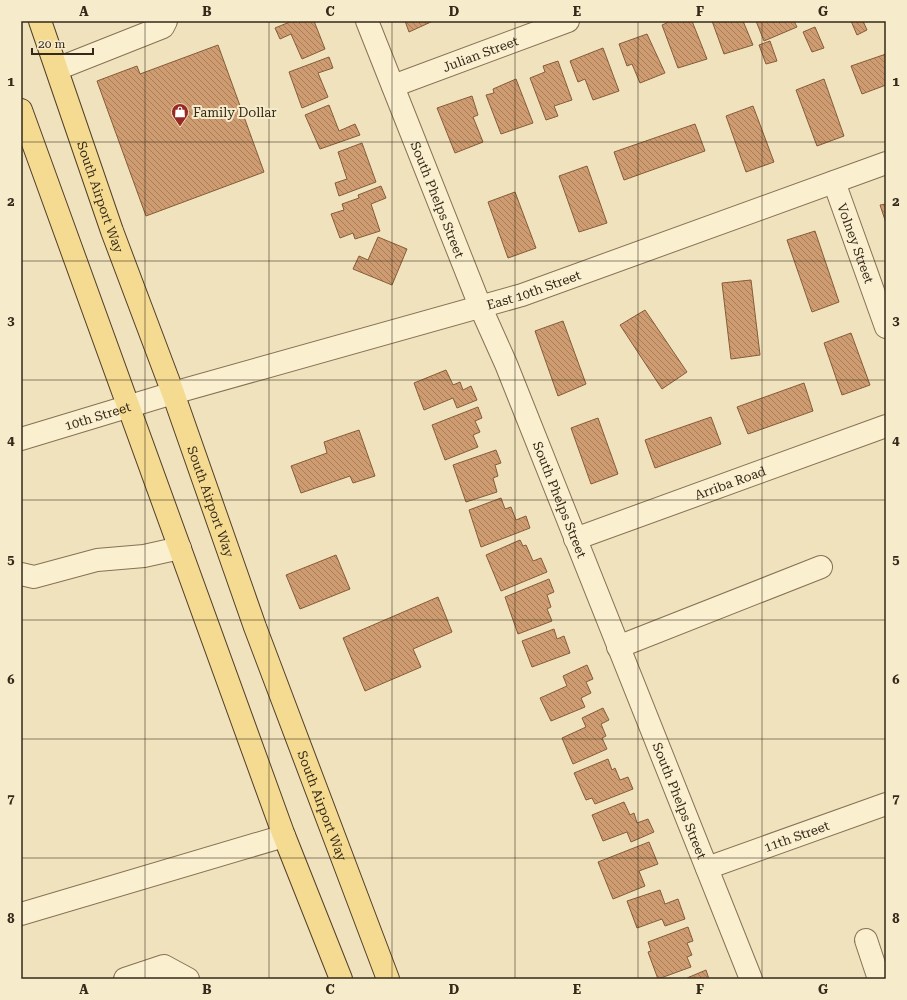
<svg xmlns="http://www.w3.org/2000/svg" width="907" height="1000" viewBox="0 0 907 1000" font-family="'Roboto Serif',serif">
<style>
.building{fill:url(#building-back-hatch);stroke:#865c3a}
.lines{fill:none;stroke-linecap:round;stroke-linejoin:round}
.minor-casing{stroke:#867255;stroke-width:24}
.major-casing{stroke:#533f2a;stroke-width:24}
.minor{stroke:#faefcf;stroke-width:22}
.major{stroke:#f5db91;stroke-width:22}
.grid{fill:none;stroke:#35291a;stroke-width:1;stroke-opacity:0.55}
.labels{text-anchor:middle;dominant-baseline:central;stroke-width:4;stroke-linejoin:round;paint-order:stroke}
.street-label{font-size:13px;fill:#35291a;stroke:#f6eccb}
.poi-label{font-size:13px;fill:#35291a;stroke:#f6eccb;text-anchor:start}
.neatline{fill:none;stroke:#35291a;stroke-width:1.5}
.grid-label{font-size:13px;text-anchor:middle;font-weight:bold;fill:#35291a}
</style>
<defs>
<pattern id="building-back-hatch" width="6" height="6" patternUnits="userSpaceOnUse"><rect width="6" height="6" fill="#ce9c70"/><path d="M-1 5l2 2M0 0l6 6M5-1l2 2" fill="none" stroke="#a87f5b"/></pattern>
</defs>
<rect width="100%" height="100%" fill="#efe2bc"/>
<g class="building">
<path d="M292,21H314L325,49L302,59L291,34L280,39L275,28Z"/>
<path d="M405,21H433L409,32Z"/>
<path d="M671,21H692L707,59L678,68L662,25Z"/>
<path d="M712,21H743L753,45L724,54Z"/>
<path d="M756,21H794L797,27L764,41Z"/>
<path d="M851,21H863L867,30L857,35Z"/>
<path d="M815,27L824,48L812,52L803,32Z"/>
<path d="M647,34L665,73L640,83L632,64L627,66L619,44Z"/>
<path d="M770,41L777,61L766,64L759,45Z"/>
<path d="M218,45L264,172L146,216L97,81L137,66L140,74Z"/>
<path d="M603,48L619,91L593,100L585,79L578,82L570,61Z"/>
<path d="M886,54V85L862,94L851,66Z"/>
<path d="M329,57L333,68L318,73L328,97L302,108L289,72Z"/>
<path d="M558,61L572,100L554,106L558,116L546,120L530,78L545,72L543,66Z"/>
<path d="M516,79L533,123L501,134L486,95L494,93L493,89Z"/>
<path d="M824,79L844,136L817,146L796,90Z"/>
<path d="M472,96L478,115L473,117L483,142L455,153L437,108Z"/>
<path d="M329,105L339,131L355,124L360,135L320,149L305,115Z"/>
<path d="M753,106L774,162L746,172L726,116Z"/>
<path d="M695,124L705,151L624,180L614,152Z"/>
<path d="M362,143L376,182L339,196L335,183L347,179L338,152Z"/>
<path d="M587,166L607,223L579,232L559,176Z"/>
<path d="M381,186L386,198L371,204L380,231L355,239L353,233L340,238L331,214L344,210L342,204L359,198L358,195Z"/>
<path d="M515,192L536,248L508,258L488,202Z"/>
<path d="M886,204V223L880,205Z"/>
<path d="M815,231L839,302L812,312L787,240Z"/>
<path d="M378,237L407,249L392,285L353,269L359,256L368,260Z"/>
<path d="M751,280L760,355L731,359L722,283Z"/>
<path d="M645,310L687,372L662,389L620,325Z"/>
<path d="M563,321L586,384L558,396L535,331Z"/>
<path d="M851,333L870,385L842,395L824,343Z"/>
<path d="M446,370L453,385L460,382L463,390L471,386L477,400L457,408L453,398L424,410L414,383Z"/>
<path d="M804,383L813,411L748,434L737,407Z"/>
<path d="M478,407L482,418L475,421L480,432L473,435L478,447L445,460L432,425Z"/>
<path d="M711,417L721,444L655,468L645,440Z"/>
<path d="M598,418L618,474L591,484L571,428Z"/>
<path d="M359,430L375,476L353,483L350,476L301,493L291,466L327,453L324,442Z"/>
<path d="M496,450L501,463L495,465L498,476L493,478L497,492L466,502L453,465Z"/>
<path d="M501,498L505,509L511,507L516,520L526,516L530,528L481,547L469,510Z"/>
<path d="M520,540L523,546L526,545L533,561L541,558L547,572L501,591L486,555Z"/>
<path d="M336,555L350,589L300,609L286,575Z"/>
<path d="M549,579L554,592L547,595L551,607L547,609L552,621L518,634L505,597Z"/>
<path d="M438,597L452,632L413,649L421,667L365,691L343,638Z"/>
<path d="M554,629L557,639L564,636L570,653L532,667L522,641Z"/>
<path d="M587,665L593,679L586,682L591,693L581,698L585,707L551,721L540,698L567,686L563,676Z"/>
<path d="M603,708L609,720L601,724L606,736L602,738L607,749L573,764L562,738L586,727L582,718Z"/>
<path d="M608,759L612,770L615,768L620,780L628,777L633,789L595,804L592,798L586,800L574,773Z"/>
<path d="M624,802L630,815L634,813L637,823L648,819L654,832L631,842L627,832L603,841L592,815Z"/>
<path d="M649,842L658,864L639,871L645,886L613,899L598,862Z"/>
<path d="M660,890L665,904L678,899L685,919L665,926L662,919L637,928L627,901Z"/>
<path d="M688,927L693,941L687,943L692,955L687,957L691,967L658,979L648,952L651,951L648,942Z"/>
<path d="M706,970L709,979H687V978Z"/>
</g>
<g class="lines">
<defs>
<g id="minor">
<path id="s1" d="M367,21L480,306L506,364L751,979"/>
<path d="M57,69L163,27L166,21"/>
<path id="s2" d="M393,86L568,21"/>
<path id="s3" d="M834,182L886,327"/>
<path id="s4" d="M21,439L173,393L522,295L886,163"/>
<path id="s5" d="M575,539L886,426"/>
<path d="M21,574L34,577L97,560L144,556L180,548"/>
<path d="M618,647L821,567"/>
<path id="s6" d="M707,868L886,804"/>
<path d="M21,914L284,836"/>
<path d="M866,940L879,979"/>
<path d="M125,979L164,966L188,979"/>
</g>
<g id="major">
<path id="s7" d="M40,21L112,231L173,393L255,627L388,979"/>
<path d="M21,110L283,833L341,979"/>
</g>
</defs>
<use href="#minor" class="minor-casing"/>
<use href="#major" class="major-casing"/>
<use href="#minor" class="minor"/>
<use href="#major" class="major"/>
</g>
<path class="grid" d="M145,21V979M269,21V979M392,21V979M515,21V979M638,21V979M762,21V979M21,142H886M21,261H886M21,380H886M21,500H886M21,620H886M21,739H886M21,858H886"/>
<defs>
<symbol id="shop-pin" viewBox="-11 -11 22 30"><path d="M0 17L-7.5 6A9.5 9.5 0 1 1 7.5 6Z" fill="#972923" stroke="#f6eccb"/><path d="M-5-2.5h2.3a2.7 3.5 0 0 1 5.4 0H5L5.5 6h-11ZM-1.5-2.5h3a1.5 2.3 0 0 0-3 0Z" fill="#fff"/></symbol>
</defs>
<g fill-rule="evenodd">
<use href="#shop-pin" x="170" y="102" width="20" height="27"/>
</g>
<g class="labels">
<g class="street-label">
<text stroke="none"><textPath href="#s2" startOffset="93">Julian Street</textPath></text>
<text stroke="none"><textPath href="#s7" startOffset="186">South Airport Way</textPath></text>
<text stroke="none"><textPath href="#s1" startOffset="192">South Phelps Street</textPath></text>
<text stroke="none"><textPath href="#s3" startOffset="65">Volney Street</textPath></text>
<text stroke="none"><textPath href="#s4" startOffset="534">East 10th Street</textPath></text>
<text stroke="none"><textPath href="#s4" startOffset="80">10th Street</textPath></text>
<text stroke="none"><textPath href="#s5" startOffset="165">Arriba Road</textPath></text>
<text stroke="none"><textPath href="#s1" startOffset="516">South Phelps Street</textPath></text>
<text stroke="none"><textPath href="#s7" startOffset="510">South Airport Way</textPath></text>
<text stroke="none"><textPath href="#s1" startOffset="840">South Phelps Street</textPath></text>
<text stroke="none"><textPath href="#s7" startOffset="834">South Airport Way</textPath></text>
<text stroke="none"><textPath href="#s6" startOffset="95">11th Street</textPath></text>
</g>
<g class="poi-label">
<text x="193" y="112">Family Dollar</text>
</g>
</g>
<rect width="907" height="1000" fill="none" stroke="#f6eccb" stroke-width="44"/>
<path d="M32 48v6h61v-6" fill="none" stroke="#35291a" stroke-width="2"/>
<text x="38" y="48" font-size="12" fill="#35291a" stroke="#f6eccb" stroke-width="3" paint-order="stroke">20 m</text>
<rect x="22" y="22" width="863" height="956" class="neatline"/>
<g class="grid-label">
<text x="84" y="16">A</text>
<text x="207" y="16">B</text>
<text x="330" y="16">C</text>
<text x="454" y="16">D</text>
<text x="577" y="16">E</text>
<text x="700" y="16">F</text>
<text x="823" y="16">G</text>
<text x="11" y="86">1</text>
<text x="896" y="86">1</text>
<text x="11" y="206">2</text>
<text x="896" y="206">2</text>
<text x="11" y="325">3</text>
<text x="896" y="325">3</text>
<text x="11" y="445">4</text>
<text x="896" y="445">4</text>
<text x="11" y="564">5</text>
<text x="896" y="564">5</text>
<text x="11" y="684">6</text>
<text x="896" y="684">6</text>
<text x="11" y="803">7</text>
<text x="896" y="803">7</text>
<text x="11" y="923">8</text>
<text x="896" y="923">8</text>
<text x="84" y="994">A</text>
<text x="207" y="994">B</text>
<text x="330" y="994">C</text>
<text x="454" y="994">D</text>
<text x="577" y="994">E</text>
<text x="700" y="994">F</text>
<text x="823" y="994">G</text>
</g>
</svg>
